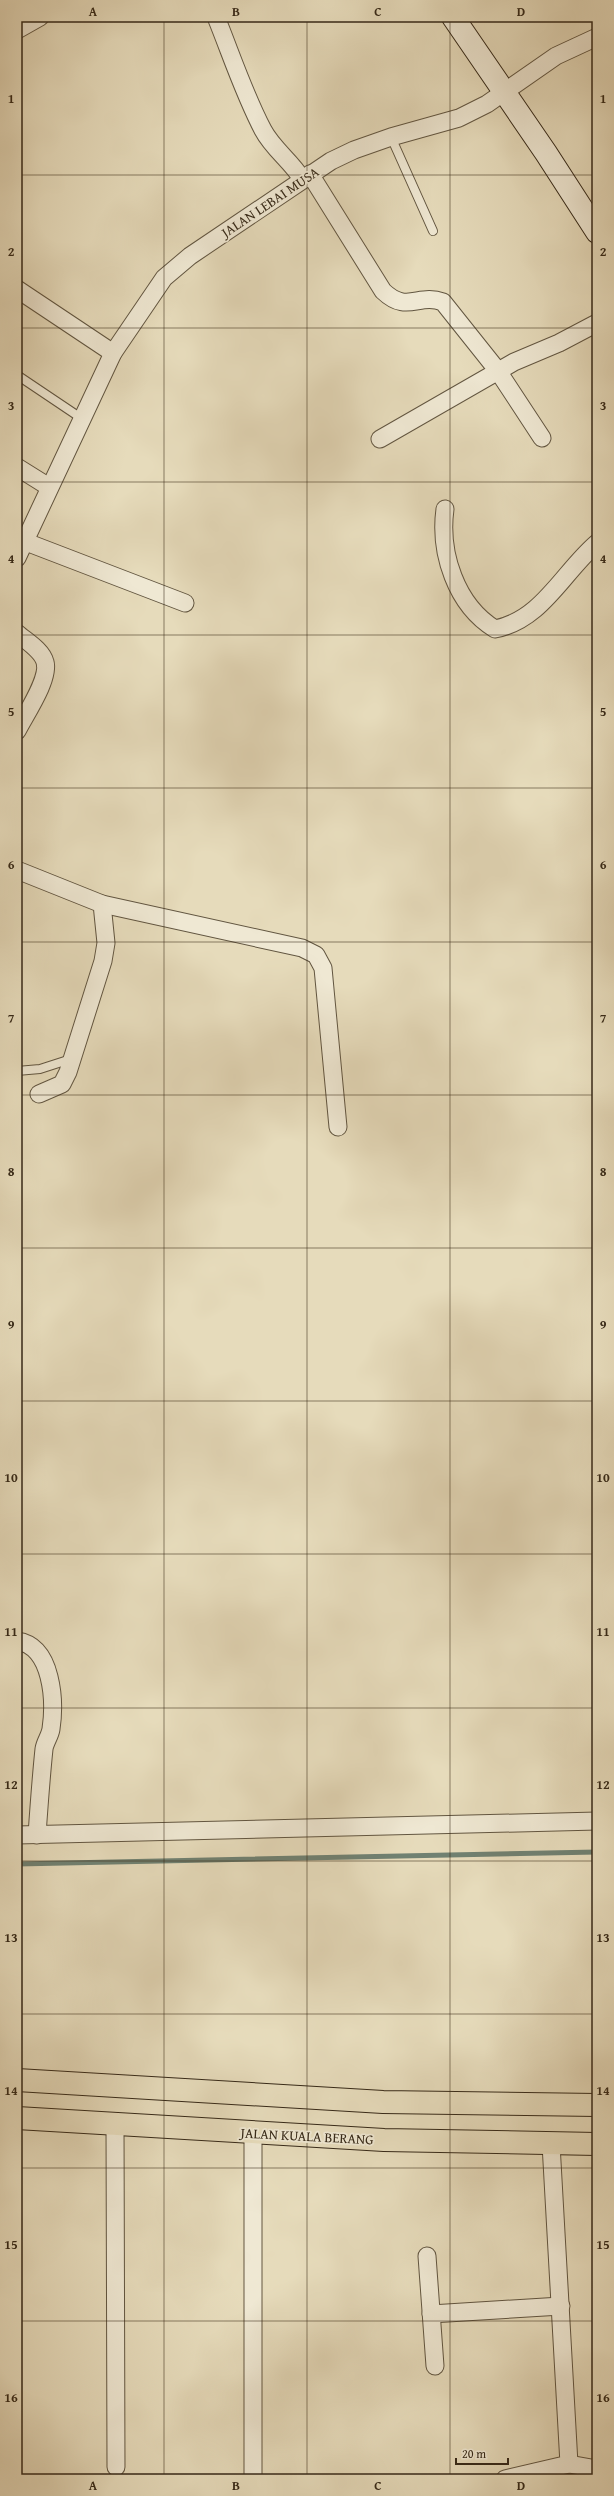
<svg xmlns="http://www.w3.org/2000/svg" width="614" height="2496" viewBox="0 0 614 2496" font-family="'Gentium Book Plus',serif">
<style>
.lines{fill:none;stroke-linecap:round;stroke-linejoin:round}
.stream{stroke:#708172;stroke-width:5}
.service-casing{stroke:#625641;stroke-width:10}
.minor-casing{stroke:#625641;stroke-width:19}
.secondary-casing{stroke:#362918;stroke-width:24}
.trunk-casing{stroke:#362918;stroke-width:24}
.service{stroke:#efe8d3;stroke-width:8}
.minor{stroke:#efe8d3;stroke-width:17}
.secondary{stroke:#efe8d3;stroke-width:22}
.trunk{stroke:#e6dbbb;stroke-width:22}
.grid{fill:none;stroke:#362918;stroke-width:1;stroke-opacity:0.55}
.labels{text-anchor:middle;dominant-baseline:central;stroke-width:3.5;stroke-linejoin:round;paint-order:stroke}
.street-label{font-size:14px;fill:#362918;stroke:#efe8d3}
.neatline{fill:none;stroke:#362918;stroke-width:1.5}
.grid-label{font-size:13px;text-anchor:middle;font-weight:bold;fill:#362918}
</style>
<rect width="100%" height="100%" fill="#e6dbbb"/>
<filter id="stains"><feTurbulence type="fractalNoise" baseFrequency=".005" numOctaves="4"/><feColorMatrix values="0 0 0 0 .2 0 0 0 0 .09 0 0 0 0 .02 0 0 0 .5 -.17"/></filter>
<radialGradient id="worn" r=".72"><stop offset=".6" stop-color="#630" stop-opacity="0"/><stop offset="1" stop-color="#630" stop-opacity=".3"/></radialGradient>
<g class="lines">
<path class="stream" d="M17,1864L597,1852"/>
<defs>
<g id="service">
<path d="M391,137L433,231"/>
<path d="M17,375L81,418"/>
<path d="M17,1071L40,1069L71,1059"/>
</g>
<g id="minor">
<path d="M216,17C231,54 244,94 263,130C273,149 291,161 302,179"/>
<path d="M17,30L40,17"/>
<path d="M310,174L383,291C407,314 418,293 443,302L498,371L542,438"/>
<path d="M17,289L113,353"/>
<path d="M380,439L514,362L559,343L597,323"/>
<path d="M17,467L49,487"/>
<path d="M445,509C439,553 456,605 495,629C542,620 563,572 597,543"/>
<path d="M26,542L185,603"/>
<path d="M17,558L113,353L164,278L190,256L331,161L354,150L391,137L459,118L487,104L556,56L597,37"/>
<path d="M17,633C26,641 42,650 45,662C50,679 25,715 17,731"/>
<path d="M17,870L102,904L106,943L103,961L68,1072L62,1084L39,1094"/>
<path d="M102,904L302,948L316,955L323,968L338,1127"/>
<path d="M17,1641C53,1646 55,1702 51,1729C50,1736 45,1742 44,1749C41,1778 39,1806 37,1835"/>
<path d="M17,1835L597,1821"/>
<path d="M115,2124L116,2467"/>
<path d="M253,2133V2479"/>
<path d="M427,2256L435,2366"/>
<path d="M431,2314L561,2306"/>
<path d="M569,2464L597,2469"/>
<path d="M505,2479L569,2464L551,2144"/>
</g>
<path id="secondary" d="M453,17L546,153L597,232"/>
<g id="trunk">
<path d="M17,2080L383,2102L597,2105"/>
<path d="M17,2118L384,2140L597,2144"/>
</g>
</defs>
<use href="#service" class="service-casing"/>
<use href="#minor" class="minor-casing"/>
<use href="#secondary" class="secondary-casing"/>
<use href="#trunk" class="trunk-casing"/>
<use href="#service" class="service"/>
<use href="#minor" class="minor"/>
<use href="#secondary" class="secondary"/>
<use href="#trunk" class="trunk"/>
</g>
<path class="grid" d="M164,17V2479M307,17V2479M450,17V2479M17,175H597M17,328H597M17,482H597M17,635H597M17,788H597M17,942H597M17,1095H597M17,1248H597M17,1401H597M17,1554H597M17,1708H597M17,1861H597M17,2014H597M17,2168H597M17,2321H597"/>
<g class="labels">
<g class="street-label">
<text transform="translate(270 202) rotate(-34)">JALAN LEBAI MUSA</text>
<text transform="translate(307 2136) rotate(3)">JALAN KUALA BERANG</text>
</g>
</g>
<rect width="614" height="2496" fill="none" stroke="#e6dbbb" stroke-width="44"/>
<path d="M456 2458v6h52v-6" fill="none" stroke="#362918" stroke-width="2"/>
<text x="462" y="2458" font-size="12" fill="#362918" stroke="#efe8d3" stroke-width="3" paint-order="stroke">20 m</text>
<rect x="22" y="22" width="570" height="2452" class="neatline"/>
<g class="grid-label">
<text x="93" y="16">A</text>
<text x="236" y="16">B</text>
<text x="378" y="16">C</text>
<text x="521" y="16">D</text>
<text x="11" y="103">1</text>
<text x="603" y="103">1</text>
<text x="11" y="256">2</text>
<text x="603" y="256">2</text>
<text x="11" y="410">3</text>
<text x="603" y="410">3</text>
<text x="11" y="563">4</text>
<text x="603" y="563">4</text>
<text x="11" y="716">5</text>
<text x="603" y="716">5</text>
<text x="11" y="869">6</text>
<text x="603" y="869">6</text>
<text x="11" y="1023">7</text>
<text x="603" y="1023">7</text>
<text x="11" y="1176">8</text>
<text x="603" y="1176">8</text>
<text x="11" y="1329">9</text>
<text x="603" y="1329">9</text>
<text x="11" y="1482">10</text>
<text x="603" y="1482">10</text>
<text x="11" y="1636">11</text>
<text x="603" y="1636">11</text>
<text x="11" y="1789">12</text>
<text x="603" y="1789">12</text>
<text x="11" y="1942">13</text>
<text x="603" y="1942">13</text>
<text x="11" y="2095">14</text>
<text x="603" y="2095">14</text>
<text x="11" y="2249">15</text>
<text x="603" y="2249">15</text>
<text x="11" y="2402">16</text>
<text x="603" y="2402">16</text>
<text x="93" y="2490">A</text>
<text x="236" y="2490">B</text>
<text x="378" y="2490">C</text>
<text x="521" y="2490">D</text>
</g>
<rect width="100%" height="100%" filter="url(#stains)"/>
<rect width="100%" height="100%" fill="url(#worn)"/>
</svg>
